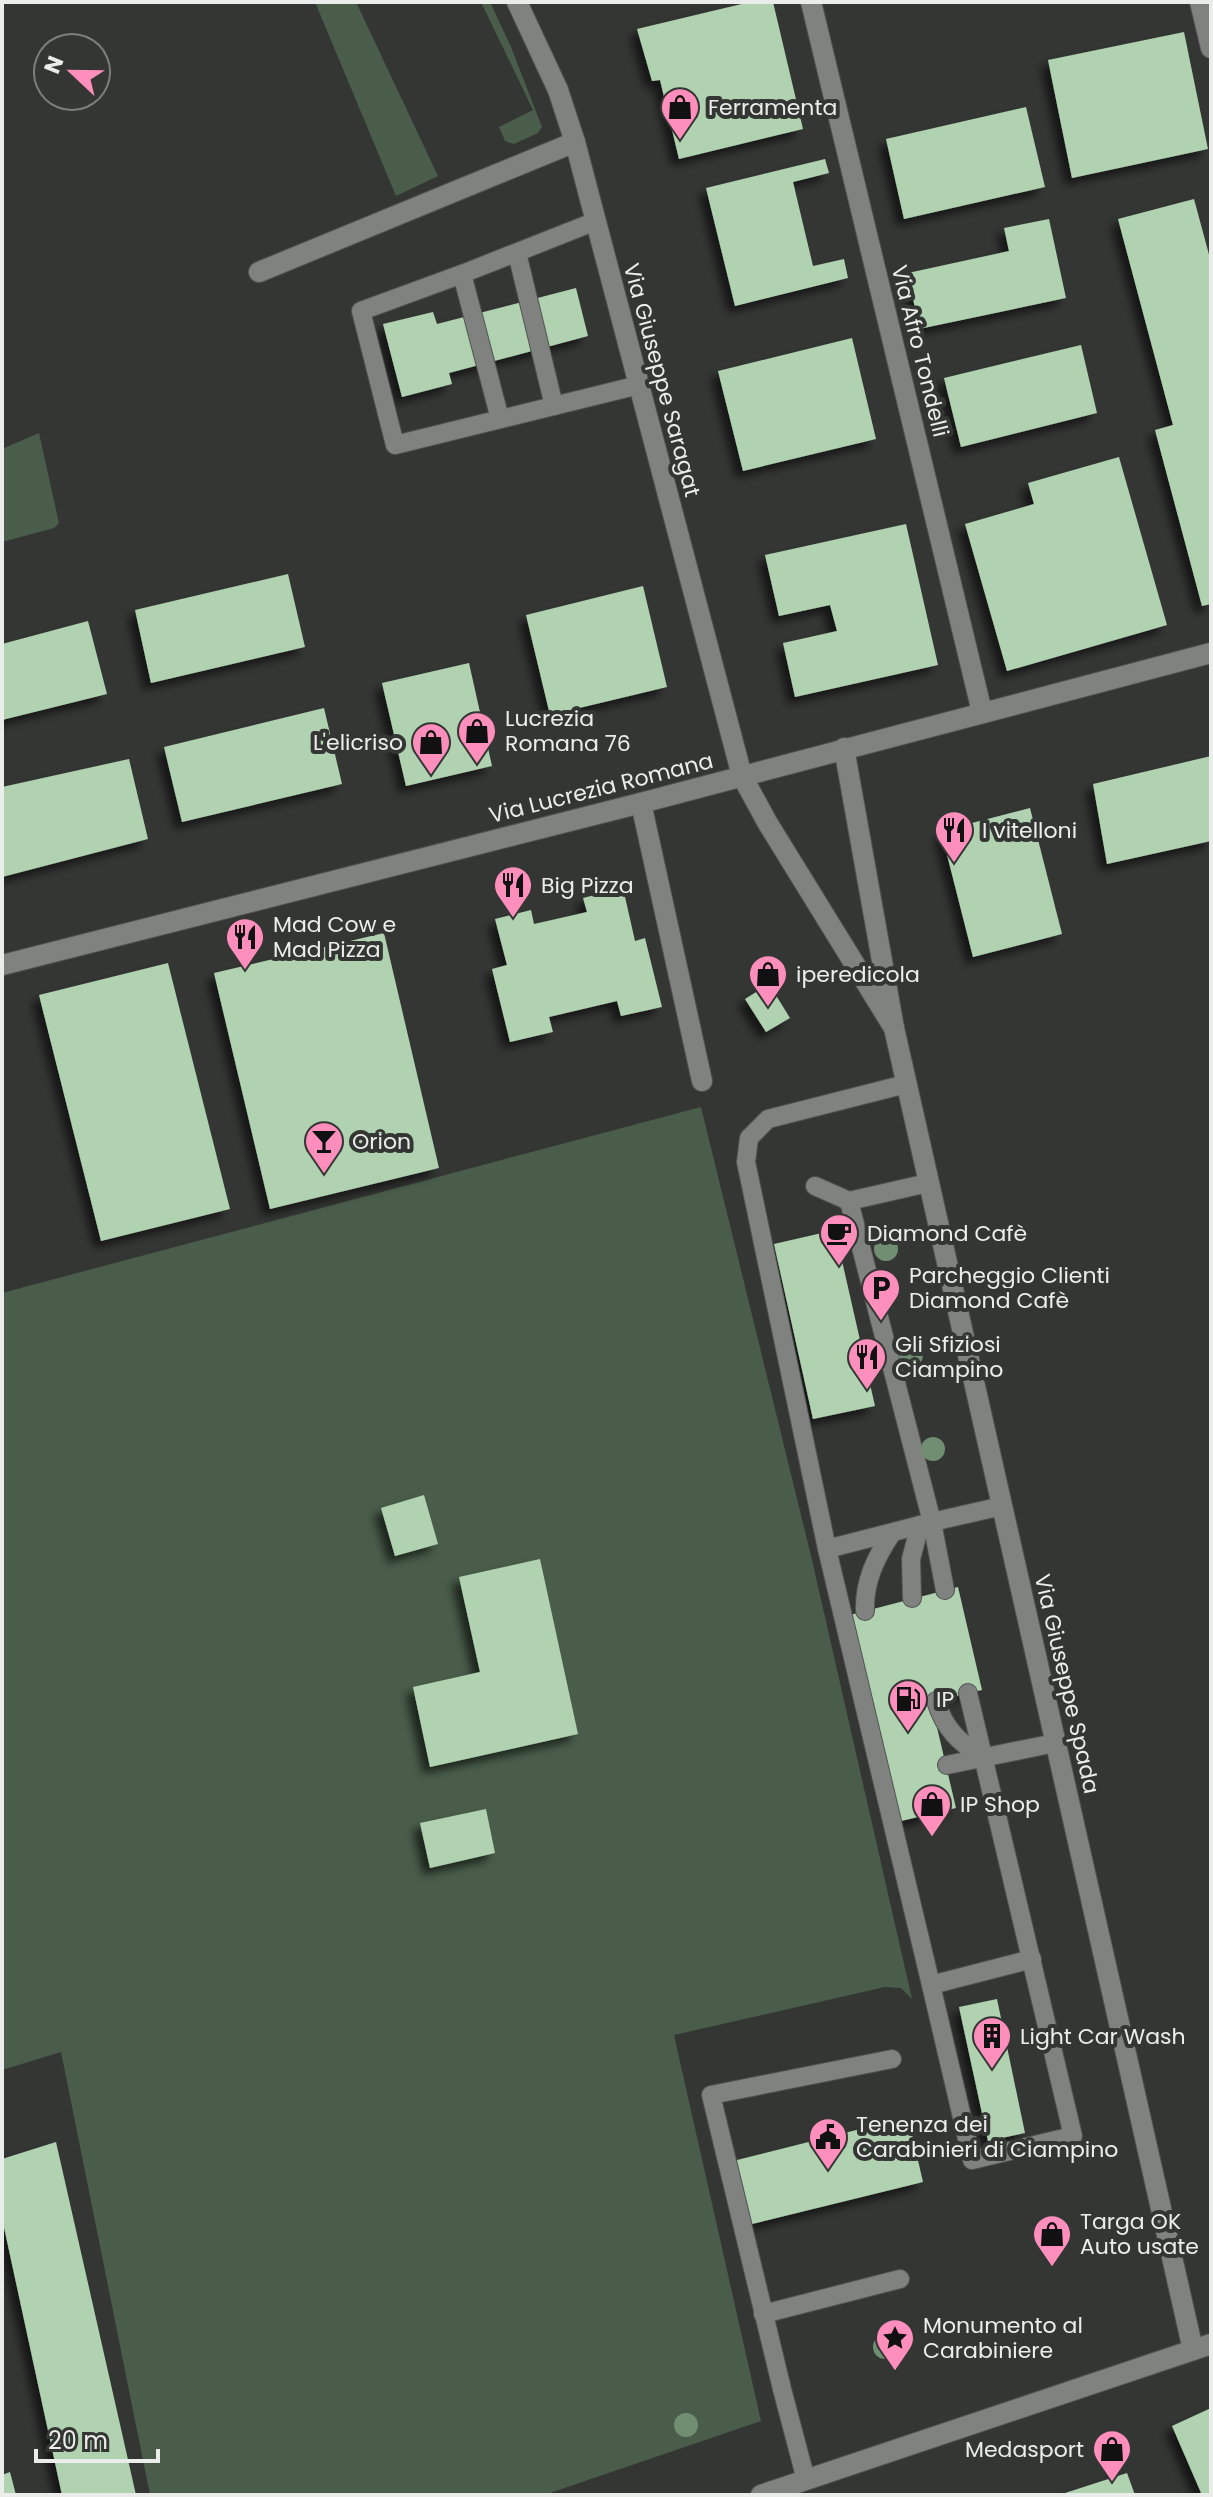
<svg xmlns="http://www.w3.org/2000/svg" width="1213" height="2497" viewBox="0 0 1213 2497" font-family="Poppins,sans-serif">
<style>
.green{fill:#495d4a}
.building{fill:#b0d2b1;filter:url(#shadow)}
.lines{fill:none;stroke-linecap:round;stroke-linejoin:round}
.lane-casing{stroke:#525352;stroke-width:20}
.street-casing{stroke:#525352;stroke-width:22}
.secondary-casing{stroke:#525352;stroke-width:22}
.lane{stroke:#808280;stroke-width:18}
.street{stroke:#808280;stroke-width:20}
.secondary{stroke:#808280;stroke-width:20}
.tree{fill:#718e72}
.labels{text-anchor:middle;dominant-baseline:central;stroke-width:8;stroke-linejoin:round;paint-order:stroke}
.poi-label{font-size:22px;fill:#ebedeb;stroke:#343634;text-anchor:start}
.street-label{font-size:22px;fill:#ebedeb;stroke:#343634}
</style>
<defs>
<filter id="shadow"><feDropShadow dx="-7" dy="7" stdDeviation="4" flood-color="#0009"/></filter>
</defs>
<rect width="100%" height="100%" fill="#343634"/>
<g class="green">
<path d="M315,2H356L438,176L396,196Z"/>
<path d="M481,2H490L511,47L542,127L538,133L514,144L505,141L499,127L533,110Z"/>
<path d="M39,433L59,523L54,528L2,542V449Z"/>
<path d="M701,1107L812,1560L912,1999L901,1988L885,1987L674,2035L761,2421L544,2495H150L61,2052L2,2070V1293Z"/>
</g>
<g class="building">
<path d="M750,2H773L803,129L679,159L660,80L652,81L637,29Z"/>
<path d="M1184,32L1208,149L1072,178L1048,60Z"/>
<path d="M1026,107L1045,187L904,219L886,139Z"/>
<path d="M825,159L829,173L793,182L813,266L844,259L848,278L735,306L706,188Z"/>
<path d="M1194,199L1211,262V604L1202,606L1155,430L1173,425L1118,219Z"/>
<path d="M1049,219L1066,298L919,329L908,273L1009,251L1004,228Z"/>
<path d="M576,288L588,336L449,373L452,384L402,397L383,324L433,312L437,324Z"/>
<path d="M852,338L876,439L743,471L718,371Z"/>
<path d="M1081,345L1097,413L961,447L944,378Z"/>
<path d="M1119,457L1167,625L1007,671L965,524L1034,504L1028,483Z"/>
<path d="M906,524L938,665L795,697L783,643L837,631L830,605L779,616L765,555Z"/>
<path d="M288,574L305,647L151,683L135,610Z"/>
<path d="M643,586L667,687L550,715L526,615Z"/>
<path d="M88,621L107,694L2,720V644Z"/>
<path d="M469,663L492,766L406,786L382,683Z"/>
<path d="M324,708L342,784L182,822L164,747Z"/>
<path d="M1211,756V841L1107,864L1093,784Z"/>
<path d="M129,759L148,839L2,877V787Z"/>
<path d="M1030,808L1062,934L973,957L941,831Z"/>
<path d="M623,888L635,941L645,938L662,1007L621,1016L617,1001L549,1017L553,1032L510,1042L492,969L507,965L495,919L531,910L534,924L587,912L583,898Z"/>
<path d="M384,933L439,1168L270,1209L214,973Z"/>
<path d="M168,963L230,1209L101,1241L39,995Z"/>
<path d="M769,984L790,1018L766,1032L745,999Z"/>
<path d="M835,1230L875,1406L813,1419L774,1244Z"/>
<path d="M424,1495L438,1544L395,1556L381,1508Z"/>
<path d="M540,1559L578,1734L430,1767L413,1687L480,1672L459,1577Z"/>
<path d="M958,1587L982,1690L931,1702L956,1808L897,1822L850,1615Z"/>
<path d="M486,1809L495,1853L430,1868L420,1823Z"/>
<path d="M997,1999L1025,2133L988,2141L959,2007Z"/>
<path d="M908,2117L923,2182L748,2225L733,2161Z"/>
<path d="M56,2142L136,2495H62L2,2218V2159Z"/>
<path d="M1211,2408V2495H1202L1172,2426Z"/>
<path d="M10,2472L16,2495H2V2475Z"/>
<path d="M1127,2473L1135,2495H1062V2494Z"/>
</g>
<g class="lines">
<defs>
<g id="lane">
<path d="M596,221L462,274L361,311L395,445L639,385"/>
<path d="M517,253L554,406"/>
<path d="M462,274L500,419"/>
<path d="M906,1084L768,1119L749,1138L746,1162L827,1549L931,1985L1032,1959"/>
<path d="M815,1186L849,1201L928,1183"/>
<path d="M827,1549L932,1522L849,1201"/>
<path d="M945,1590L932,1522L1002,1506"/>
<path d="M912,1598L911,1559L920,1525"/>
<path d="M865,1611C864,1581 876,1557 892,1533"/>
<path d="M936,1701C944,1728 959,1743 983,1757"/>
<path d="M947,1765L1055,1743"/>
<path d="M931,1985L972,2160L1073,2136L968,1693"/>
<path d="M763,2314L900,2279"/>
<path d="M806,2480L782,2389L711,2095L892,2059"/>
</g>
<g id="street">
<path d="M811,2L982,712"/>
<path d="M1200,2L1211,48"/>
<path d="M259,272L575,142"/>
<path d="M844,748L894,1028"/>
<path d="M641,803L702,1081"/>
<path d="M2,965L641,803L1211,653"/>
</g>
<g id="secondary">
<path d="M517,2L558,90L575,142L742,776L767,822L894,1028L1193,2350"/>
<path d="M761,2495L1211,2344"/>
</g>
</defs>
<use href="#lane" class="lane-casing"/>
<use href="#street" class="street-casing"/>
<use href="#secondary" class="secondary-casing"/>
<use href="#lane" class="lane"/>
<use href="#street" class="street"/>
<use href="#secondary" class="secondary"/>
</g>
<g class="tree">
<circle cx="886" cy="1249" r="12"/>
<circle cx="911" cy="1355" r="12"/>
<circle cx="933" cy="1449" r="12"/>
<circle cx="885" cy="2347" r="12"/>
<circle cx="686" cy="2425" r="12"/>
</g>
<defs>
<symbol id="shop-pin" viewBox="-11 -11 22 30"><path d="M0 17L-7.5 6A9.5 9.5 0 1 1 7.5 6Z" fill="#fe8ebb" stroke="#343634"/><path d="M-5-2.5h2.3a2.7 3.5 0 0 1 5.4 0H5L5.5 6h-11ZM-1.5-2.5h3a1.5 2.3 0 0 0-3 0Z" fill="#111"/></symbol>
<symbol id="restaurant-pin" viewBox="-11 -11 22 30"><path d="M0 17L-7.5 6A9.5 9.5 0 1 1 7.5 6Z" fill="#fe8ebb" stroke="#343634"/><path d="M-5-6h1v4h1v-4h1v4h1v-4h1v5L-1.5 .5V6h-2V.5L-5-1ZM5-6V6H3V1.5H1.5Q1.5-4 5-6Z" fill="#111"/></symbol>
<symbol id="bar-pin" viewBox="-11 -11 22 30"><path d="M0 17L-7.5 6A9.5 9.5 0 1 1 7.5 6Z" fill="#fe8ebb" stroke="#343634"/><path d="M-6-5H6L.8 .8V4.5H3.5V6h-7V4.5H-.8V.8Z" fill="#111"/></symbol>
<symbol id="cafe-pin" viewBox="-11 -11 22 30"><path d="M0 17L-7.5 6A9.5 9.5 0 1 1 7.5 6Z" fill="#fe8ebb" stroke="#343634"/><path d="M-5.5-4.5H6V0H3Q3 3.5 0 3.5H-2.5Q-5.5 3.5-5.5 0ZM3-3.2v2h1.7v-2ZM-6 4.5H4V6H-6Z" fill="#111"/></symbol>
<symbol id="parking-pin" viewBox="-11 -11 22 30"><path d="M0 17L-7.5 6A9.5 9.5 0 1 1 7.5 6Z" fill="#fe8ebb" stroke="#343634"/><path d="M-3.5-5.5H1a3.5 3.5 0 0 1 0 7H-1V5.5H-3.5ZM-1-3.4V-.6H.8a1.4 1.4 0 0 0 0-2.8Z" fill="#111"/></symbol>
<symbol id="fuel-pin" viewBox="-11 -11 22 30"><path d="M0 17L-7.5 6A9.5 9.5 0 1 1 7.5 6Z" fill="#fe8ebb" stroke="#343634"/><path d="M-5.5-6h7V0h2V4h1.3V-2.5L3-4.5l.8-.8L6-3V5H2.5V1h-1V6h-7ZM-4.2-4.7v3.2H.2V-4.7Z" fill="#111"/></symbol>
<symbol id="building-pin" viewBox="-11 -11 22 30"><path d="M0 17L-7.5 6A9.5 9.5 0 1 1 7.5 6Z" fill="#fe8ebb" stroke="#343634"/><path d="M-4-6H4V6H1V3H-1V6H-4ZM-2.5-4.3h1.7v1.8h-1.7ZM.8-4.3h1.7v1.8H.8ZM-2.5-1h1.7V.8h-1.7ZM.8-1h1.7V.8H.8Z" fill="#111"/></symbol>
<symbol id="civic-pin" viewBox="-11 -11 22 30"><path d="M0 17L-7.5 6A9.5 9.5 0 1 1 7.5 6Z" fill="#fe8ebb" stroke="#343634"/><path d="M-.6-6.5H3V-4.5H.6V-3L4-1V1h2V6H-6V1h2V-1L-.6-3ZM-1.2 2.5V6h2.4V2.5Z" fill="#111"/></symbol>
<symbol id="sight-pin" viewBox="-11 -11 22 30"><path d="M0 17L-7.5 6A9.5 9.5 0 1 1 7.5 6Z" fill="#fe8ebb" stroke="#343634"/><path d="M0-6L1.8-2.2L6-1.7L2.9 1.2L3.7 5.4L0 3.3L-3.7 5.4L-2.9 1.2L-6-1.7L-1.8-2.2Z" fill="#111"/></symbol>
</defs>
<g fill-rule="evenodd">
<use href="#shop-pin" x="658" y="85" width="44" height="60"/>
<use href="#shop-pin" x="455" y="709" width="44" height="60"/>
<use href="#shop-pin" x="409" y="720" width="44" height="60"/>
<use href="#restaurant-pin" x="932" y="808" width="44" height="60"/>
<use href="#restaurant-pin" x="491" y="863" width="44" height="60"/>
<use href="#restaurant-pin" x="223" y="915" width="44" height="60"/>
<use href="#shop-pin" x="746" y="952" width="44" height="60"/>
<use href="#bar-pin" x="302" y="1119" width="44" height="60"/>
<use href="#cafe-pin" x="817" y="1211" width="44" height="60"/>
<use href="#parking-pin" x="859" y="1266" width="44" height="60"/>
<use href="#restaurant-pin" x="845" y="1335" width="44" height="60"/>
<use href="#fuel-pin" x="886" y="1677" width="44" height="60"/>
<use href="#shop-pin" x="910" y="1782" width="44" height="60"/>
<use href="#building-pin" x="970" y="2014" width="44" height="60"/>
<use href="#civic-pin" x="806" y="2115" width="44" height="60"/>
<use href="#shop-pin" x="1030" y="2212" width="44" height="60"/>
<use href="#sight-pin" x="873" y="2316" width="44" height="60"/>
<use href="#shop-pin" x="1090" y="2427" width="44" height="60"/>
</g>
<g class="labels">
<g class="poi-label">
<text x="708" y="107">Ferramenta</text>
<text x="505" y="718">Lucrezia<tspan x="505" dy="25">Romana 76</tspan></text>
<text x="403" y="742" text-anchor="end">L'elicriso</text>
<text x="982" y="830">I vitelloni</text>
<text x="541" y="885">Big Pizza</text>
<text x="273" y="924">Mad Cow e<tspan x="273" dy="25">Mad Pizza</tspan></text>
<text x="796" y="974">iperedicola</text>
<text x="352" y="1141">Orion</text>
<text x="867" y="1233">Diamond Cafè</text>
<text x="909" y="1275">Parcheggio Clienti<tspan x="909" dy="25">Diamond Cafè</tspan></text>
<text x="895" y="1344">Gli Sfiziosi<tspan x="895" dy="25">Ciampino</tspan></text>
<text x="936" y="1699">IP</text>
<text x="960" y="1804">IP Shop</text>
<text x="1020" y="2036">Light Car Wash</text>
<text x="856" y="2124">Tenenza dei<tspan x="856" dy="25">Carabinieri di Ciampino</tspan></text>
<text x="1080" y="2221">Targa OK<tspan x="1080" dy="25">Auto usate</tspan></text>
<text x="923" y="2325">Monumento al<tspan x="923" dy="25">Carabiniere</tspan></text>
<text x="1084" y="2449" text-anchor="end">Medasport</text>
</g>
<g class="street-label">
<text transform="translate(920 351) rotate(76)">Via Afro Tondelli</text>
<text transform="translate(662 380) rotate(75)">Via Giuseppe Saragat</text>
<text transform="translate(601 788) rotate(-14)">Via Lucrezia Romana</text>
<text transform="translate(1067 1684) rotate(77)">Via Giuseppe Spada</text>
</g>
</g>
<rect width="1213" height="2497" fill="none" stroke="#ebedeb" stroke-width="8"/>
<g transform="translate(72 72) rotate(292)"><circle r="38" fill="#343634" stroke="#7d7f7d" stroke-width="2"/>
<path d="M0-6L14 30L0 20L-14 30Z" fill="#fe8ebb"/>
<text y="-12" font-size="22" font-weight="bold" text-anchor="middle" fill="#ebedeb">N</text>
</g>
<path d="M36 2449v12h122v-12" fill="none" stroke="#ebedeb" stroke-width="4"/>
<text x="48" y="2449" font-size="24" fill="#ebedeb" stroke="#343634" stroke-width="6" paint-order="stroke">20 m</text>
</svg>
